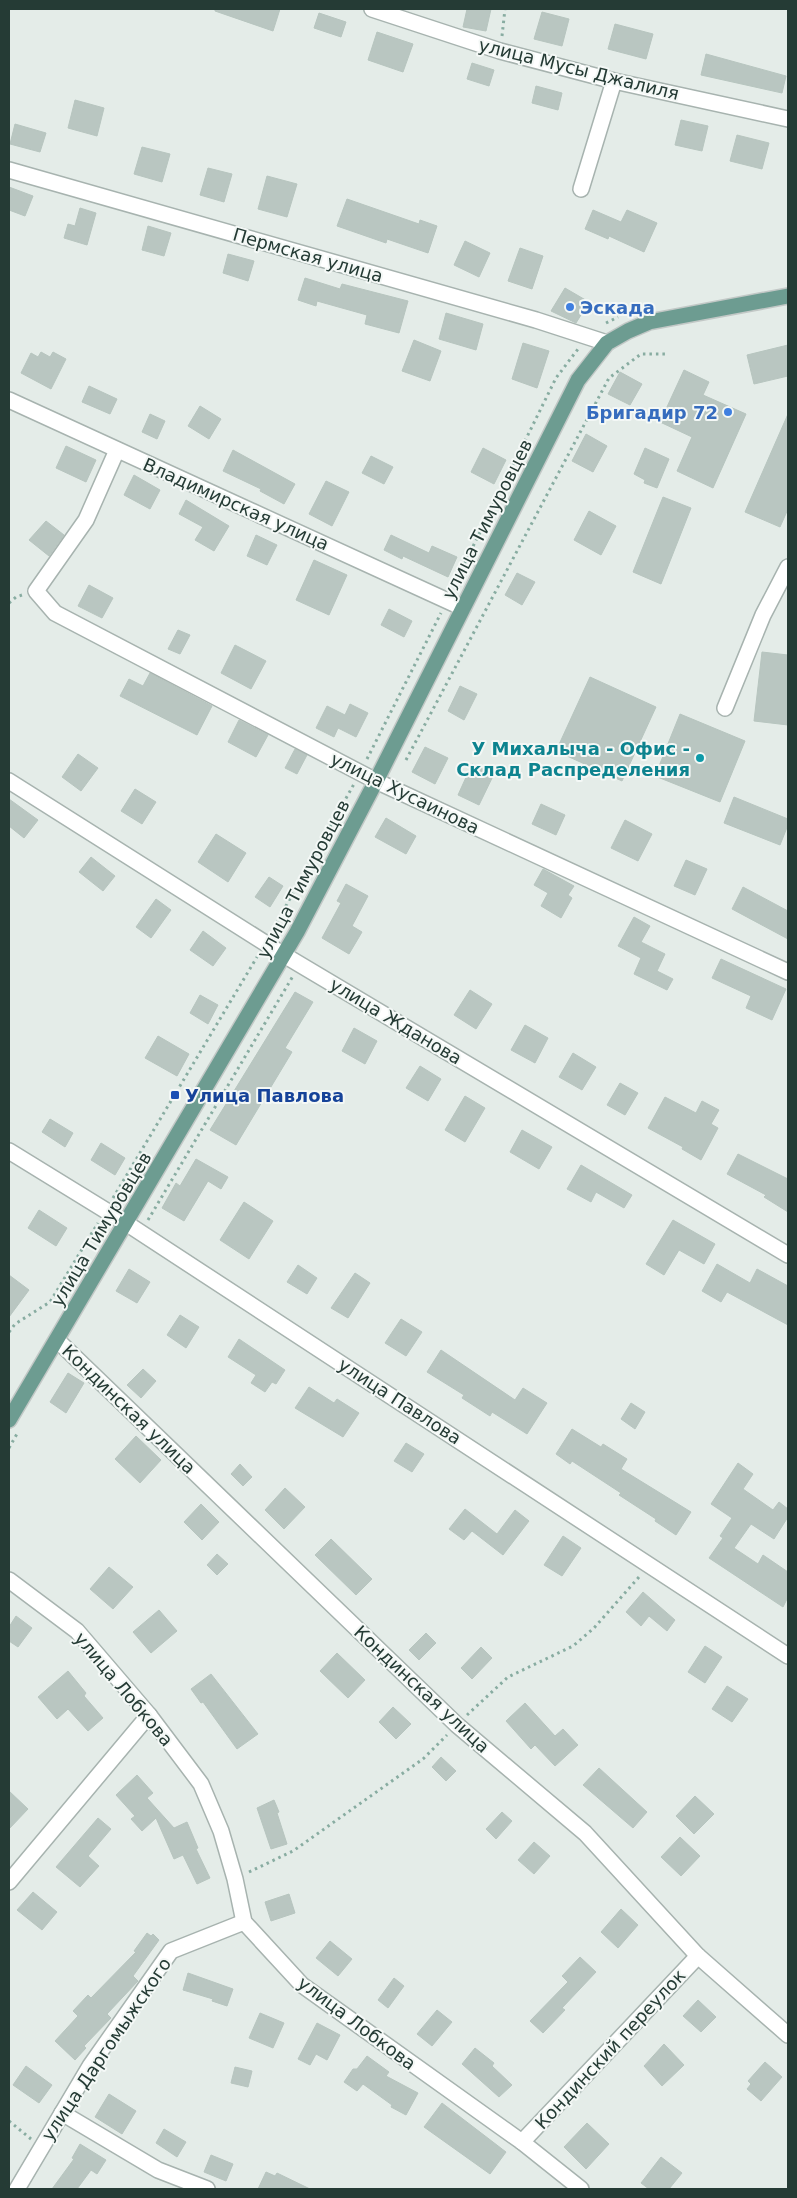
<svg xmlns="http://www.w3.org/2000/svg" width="797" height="2198" viewBox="0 0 797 2198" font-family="'DejaVu Sans',sans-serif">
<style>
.building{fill:#b9c6c1;stroke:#b7c5bf}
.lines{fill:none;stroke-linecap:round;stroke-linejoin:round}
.minor-casing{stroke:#a7b3af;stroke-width:18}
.major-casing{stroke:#c2c8c6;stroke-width:18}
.path{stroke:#88aca1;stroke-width:3;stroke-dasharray:2.5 4;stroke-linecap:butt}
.minor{stroke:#fff;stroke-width:15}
.major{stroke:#6d9c91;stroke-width:15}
.shop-dot{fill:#3f7fe0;stroke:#f4f8f6;stroke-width:2}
.culture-dot{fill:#0f9aa8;stroke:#f4f8f6;stroke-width:2}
.transit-dot{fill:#1a4fb4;stroke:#f4f8f6;stroke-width:2}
.labels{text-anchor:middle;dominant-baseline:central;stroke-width:4;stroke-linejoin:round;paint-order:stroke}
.street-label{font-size:18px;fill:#253b35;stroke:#f4f8f6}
.shop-label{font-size:18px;font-weight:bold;fill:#366cbe;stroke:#f4f8f6;text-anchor:start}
.culture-label{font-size:18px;font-weight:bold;fill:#0d838f;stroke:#f4f8f6;text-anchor:end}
.transit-label{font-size:18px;font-weight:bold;fill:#164399;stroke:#f4f8f6;text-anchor:start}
</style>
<rect width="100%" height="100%" fill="#e4ece8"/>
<g class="building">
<path d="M215,9H280L273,31L215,11Z"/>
<path d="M467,9H491L486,31L463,27Z"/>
<path d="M542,12L569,19L562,46L534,39Z"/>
<path d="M319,13L346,22L341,37L314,28Z"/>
<path d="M615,24L653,34L646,59L608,49Z"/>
<path d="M377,32L413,44L403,72L368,60Z"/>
<path d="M706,54L786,76L782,93L701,75Z"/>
<path d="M472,63L494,70L489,86L467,79Z"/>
<path d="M536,86L562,93L558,110L532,103Z"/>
<path d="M75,100L104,108L97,136L68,128Z"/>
<path d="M681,120L708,126L702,151L675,145Z"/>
<path d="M15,124L46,133L40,152L10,144Z"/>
<path d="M737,135L769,143L762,169L730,161Z"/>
<path d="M142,147L170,154L162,182L134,174Z"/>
<path d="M208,168L232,174L224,202L200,195Z"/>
<path d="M267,176L297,184L287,217L258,209Z"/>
<path d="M9,187L33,196L25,216L9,210Z"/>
<path d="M347,199L419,224L420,220L437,226L428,253L387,239L386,243L337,226Z"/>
<path d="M80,208L96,213L87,245L64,238L68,224L75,226Z"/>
<path d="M593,210L621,222L627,210L657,223L644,252L609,236L608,239L585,229Z"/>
<path d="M148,226L171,233L164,256L142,250Z"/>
<path d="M465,241L490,253L479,277L454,265Z"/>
<path d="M520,248L543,256L532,289L508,281Z"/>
<path d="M228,254L254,261L248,281L223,273Z"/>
<path d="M305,278L340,289L342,284L408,301L399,333L365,324L367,315L317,301L316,306L298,300Z"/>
<path d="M565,288L589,302L576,323L551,311Z"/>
<path d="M446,313L483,324L476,350L439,339Z"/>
<path d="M414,340L441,351L430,381L402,371Z"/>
<path d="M523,343L549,351L537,388L512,379Z"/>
<path d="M788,345V376L754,384L747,355Z"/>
<path d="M41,352L50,357L53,352L66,359L51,389L21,373L31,353L38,357Z"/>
<path d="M684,370L709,382L703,395L746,414L713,488L677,471L692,437L660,422Z"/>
<path d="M620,372L642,384L630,405L608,394Z"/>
<path d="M89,386L117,399L110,414L82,402Z"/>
<path d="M200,406L221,419L209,439L188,426Z"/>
<path d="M150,414L165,421L157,439L142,432Z"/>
<path d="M788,414V509L780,527L745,512Z"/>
<path d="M586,434L607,446L593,472L572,461Z"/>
<path d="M66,446L96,460L86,482L56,468Z"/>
<path d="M483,448L506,460L494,484L471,472Z"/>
<path d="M645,448L669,459L657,488L644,483L645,480L634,474Z"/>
<path d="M233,450L295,484L284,504L260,491L261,489L223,471Z"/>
<path d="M371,456L393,467L384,484L362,473Z"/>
<path d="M134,475L160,490L150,509L124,495Z"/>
<path d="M326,481L349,492L332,526L309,514Z"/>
<path d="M663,497L691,508L661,584L633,572Z"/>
<path d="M186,500L229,526L214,551L195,540L203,527L179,514Z"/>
<path d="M589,511L616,526L601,555L574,540Z"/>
<path d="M46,521L64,535L49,556L29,540Z"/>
<path d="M256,535L277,545L267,565L247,556Z"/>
<path d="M391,535L429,553L432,546L457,557L448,577L403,556L402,559L384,550Z"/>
<path d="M314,560L347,575L329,615L296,600Z"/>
<path d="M517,573L535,582L522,605L505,595Z"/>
<path d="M89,585L113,598L102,618L78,606Z"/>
<path d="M389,609L412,621L404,637L381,625Z"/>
<path d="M178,630L190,635L180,654L168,649Z"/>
<path d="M235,645L266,661L251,689L221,673Z"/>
<path d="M762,652L788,655V725L754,721Z"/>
<path d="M150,673L212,706L197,735L120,696L129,679L143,686Z"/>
<path d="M590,677L656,707L622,781L556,751Z"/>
<path d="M460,686L477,694L464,720L448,711Z"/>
<path d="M350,704L368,713L356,737L338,728L334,737L316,728L327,706L345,715Z"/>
<path d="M680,714L745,741L720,802L655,776Z"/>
<path d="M239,720L268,735L256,757L228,742Z"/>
<path d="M425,747L448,758L435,784L412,772Z"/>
<path d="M295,749L307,755L297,774L285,768Z"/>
<path d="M78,754L98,768L81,791L62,777Z"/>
<path d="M472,764L494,774L479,805L458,795Z"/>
<path d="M135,789L156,802L142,824L121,811Z"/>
<path d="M734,797L788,819V825L780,845L724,823Z"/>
<path d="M9,799L38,820L24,838L9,826Z"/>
<path d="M541,804L565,815L556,835L532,824Z"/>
<path d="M386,818L416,836L406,854L375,837Z"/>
<path d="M625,820L652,834L638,861L611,848Z"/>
<path d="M216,834L246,853L228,882L198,862Z"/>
<path d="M91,857L115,876L103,891L79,872Z"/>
<path d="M686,860L707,869L695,895L674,886Z"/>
<path d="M543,869L574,886L568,895L572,898L561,918L541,906L548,893L534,885Z"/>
<path d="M269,877L283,886L270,907L255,897Z"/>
<path d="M346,884L368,896L352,926L362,932L349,954L322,938L341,903L337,901Z"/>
<path d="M743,887L788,911V939L732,909Z"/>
<path d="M156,899L171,910L151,938L136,927Z"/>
<path d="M634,917L650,926L641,942L665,954L657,971L673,979L667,990L634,974L641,958L618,946Z"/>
<path d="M203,931L226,948L213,966L190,950Z"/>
<path d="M721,959L786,989L772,1020L746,1008L751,996L712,978Z"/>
<path d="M470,990L492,1004L476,1029L454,1015Z"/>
<path d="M295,992L313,1002L285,1048L292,1052L236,1145L210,1130Z"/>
<path d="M200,995L218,1005L208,1024L190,1013Z"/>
<path d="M525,1025L548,1038L535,1063L511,1050Z"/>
<path d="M354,1028L377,1041L365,1064L342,1051Z"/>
<path d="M158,1036L189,1054L177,1076L145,1058Z"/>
<path d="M573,1053L596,1067L582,1090L559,1077Z"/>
<path d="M420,1066L441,1079L428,1101L406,1088Z"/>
<path d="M620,1083L638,1093L625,1115L607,1105Z"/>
<path d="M465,1096L485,1108L465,1142L445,1130Z"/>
<path d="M665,1097L696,1113L702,1101L719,1110L711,1124L718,1128L701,1160L682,1149L683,1147L648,1128Z"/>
<path d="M50,1119L73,1133L65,1147L42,1132Z"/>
<path d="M522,1130L552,1147L539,1169L510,1152Z"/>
<path d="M101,1143L125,1158L115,1175L91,1160Z"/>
<path d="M738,1154L788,1179V1212L764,1197L766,1195L727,1174Z"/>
<path d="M196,1159L228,1177L221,1189L208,1181L184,1221L162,1208L176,1183L180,1186Z"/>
<path d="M581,1165L632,1195L624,1208L596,1192L591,1202L567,1189Z"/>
<path d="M244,1202L273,1221L249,1259L220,1240Z"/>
<path d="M39,1210L67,1228L56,1246L28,1228Z"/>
<path d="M673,1220L715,1244L704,1264L679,1250L664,1275L646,1264Z"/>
<path d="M717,1264L750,1283L757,1269L788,1286V1325L727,1292L721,1302L702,1291Z"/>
<path d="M298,1265L317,1278L307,1294L287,1282Z"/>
<path d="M129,1269L150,1282L137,1303L116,1291Z"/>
<path d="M355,1273L370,1283L348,1318L331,1308Z"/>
<path d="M9,1275L29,1290L9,1317Z"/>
<path d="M180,1315L199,1327L186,1348L167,1335Z"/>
<path d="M401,1319L422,1332L406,1356L385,1343Z"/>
<path d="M239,1339L285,1370L276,1384L272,1382L265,1392L251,1383L256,1375L228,1357Z"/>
<path d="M441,1350L515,1400L523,1388L547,1403L527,1434L492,1412L490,1416L462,1398L464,1395L427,1372Z"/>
<path d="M143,1369L156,1381L141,1398L127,1385Z"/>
<path d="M68,1373L84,1383L66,1413L50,1402Z"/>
<path d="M309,1387L334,1403L337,1399L359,1413L343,1437L295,1408Z"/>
<path d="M631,1403L645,1412L635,1429L621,1419Z"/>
<path d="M572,1429L601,1447L603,1444L627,1459L621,1469L691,1512L676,1535L655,1521L656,1519L619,1495L621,1493L572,1461L570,1464L556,1454Z"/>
<path d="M136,1436L161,1460L140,1483L115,1459Z"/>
<path d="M406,1443L424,1454L412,1472L394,1461Z"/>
<path d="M738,1463L753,1474L743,1489L773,1510L779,1502L788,1509V1517L774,1539L751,1524L734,1548L758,1564L763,1555L788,1572V1597L783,1607L709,1558L723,1538L720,1536L732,1518L711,1504Z"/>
<path d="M240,1464L252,1477L243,1486L231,1474Z"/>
<path d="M285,1488L305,1507L284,1529L265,1510Z"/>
<path d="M201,1504L219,1522L202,1540L184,1522Z"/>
<path d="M465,1509L497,1534L515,1510L529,1521L503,1555L472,1531L464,1540L449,1529Z"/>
<path d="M563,1536L581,1548L562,1576L544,1565Z"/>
<path d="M331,1539L372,1579L356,1595L315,1555Z"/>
<path d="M217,1554L228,1564L217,1575L207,1565Z"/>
<path d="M109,1567L133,1587L113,1609L90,1589Z"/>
<path d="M643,1592L675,1620L667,1631L649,1616L641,1626L626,1612Z"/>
<path d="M159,1610L177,1631L151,1653L133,1632Z"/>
<path d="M16,1616L32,1628L18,1647L9,1641V1627Z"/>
<path d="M426,1633L436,1643L419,1660L409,1650Z"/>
<path d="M705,1646L722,1657L705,1683L688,1672Z"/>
<path d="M481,1647L492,1658L472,1679L461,1668Z"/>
<path d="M337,1653L365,1680L348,1698L320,1671Z"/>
<path d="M68,1671L86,1693L84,1696L103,1718L88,1731L68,1709L57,1719L38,1697Z"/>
<path d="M211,1674L258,1734L237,1749L203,1702L201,1703L191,1689Z"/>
<path d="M727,1686L748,1699L732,1722L712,1709Z"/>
<path d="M525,1703L555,1736L563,1729L578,1745L555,1766L535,1745L531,1749L506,1721Z"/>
<path d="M393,1707L411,1724L396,1739L379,1722Z"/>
<path d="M441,1757L456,1771L446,1781L432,1767Z"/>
<path d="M599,1768L647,1812L633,1828L583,1785Z"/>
<path d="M137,1775L153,1793L147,1798L174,1828L187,1822L198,1848L196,1849L210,1878L197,1884L183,1855L174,1859L156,1818L142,1831L131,1819L135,1816L116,1795Z"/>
<path d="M9,1791L28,1809L9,1829Z"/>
<path d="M695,1796L714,1814L694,1834L676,1816Z"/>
<path d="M274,1800L279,1812L277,1813L287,1844L271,1849L257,1808Z"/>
<path d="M502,1812L512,1821L496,1839L486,1829Z"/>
<path d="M98,1818L111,1829L88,1856L99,1866L80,1887L56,1867Z"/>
<path d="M680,1837L700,1856L681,1876L661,1857Z"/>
<path d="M534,1842L550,1856L534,1874L518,1860Z"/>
<path d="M33,1892L57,1912L42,1930L17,1910Z"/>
<path d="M289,1894L295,1913L271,1921L265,1902Z"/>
<path d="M621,1909L638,1925L618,1948L601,1932Z"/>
<path d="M147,1933L151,1936L153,1934L159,1940L133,1976L138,1981L107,2014L111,2018L84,2046L86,2048L75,2060L55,2041L78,2016L73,2011L88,1995L91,1998L136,1952L134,1951Z"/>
<path d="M330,1941L352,1959L338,1976L316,1958Z"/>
<path d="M580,1957L596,1972L562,2008L565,2010L543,2033L530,2021L568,1982L562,1976Z"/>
<path d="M188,1973L233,1989L227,2006L212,2001L213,1999L183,1990Z"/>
<path d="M394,1978L404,1986L388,2008L378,2000Z"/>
<path d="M698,2000L716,2017L701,2032L683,2016Z"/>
<path d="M437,2010L452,2022L432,2046L417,2034Z"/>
<path d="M260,2013L284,2023L273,2048L249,2038Z"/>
<path d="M317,2023L340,2035L327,2060L316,2054L310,2065L298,2059Z"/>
<path d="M664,2044L684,2065L662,2086L644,2066Z"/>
<path d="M475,2048L494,2063L492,2066L512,2085L499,2097L462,2064Z"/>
<path d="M367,2056L389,2072L386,2076L418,2093L406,2115L391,2107L392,2105L363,2084L357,2091L344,2082L353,2069H357Z"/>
<path d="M765,2062L782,2077L761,2101L747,2089L751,2084L748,2081Z"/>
<path d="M26,2066L52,2085L39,2103L13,2085Z"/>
<path d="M235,2067L252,2071L248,2087L231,2083Z"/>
<path d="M109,2094L136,2111L122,2134L95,2117Z"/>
<path d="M442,2103L506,2152L490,2174L424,2127Z"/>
<path d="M587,2123L609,2144L586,2169L564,2147Z"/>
<path d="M164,2129L186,2142L177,2157L156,2143Z"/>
<path d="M80,2144L106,2160L97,2174L91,2170L77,2189H52L74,2159L72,2158Z"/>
<path d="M211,2155L233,2164L226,2181L204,2172Z"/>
<path d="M661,2157L682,2173L669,2189H649L641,2183Z"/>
<path d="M266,2172L275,2176L277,2173L310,2189H258Z"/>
</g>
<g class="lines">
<defs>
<g id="minor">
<path d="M372,9L500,51L614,81L788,119"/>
<path d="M9,170L536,320L607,343"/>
<path d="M581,189L614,81"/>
<path d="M9,400L463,608"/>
<path d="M117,450L86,520L36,591L55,613L376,781L788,972"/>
<path d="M725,708L763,615L788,567"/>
<path d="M9,781L284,955L788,1255"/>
<path d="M9,1151L126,1223L788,1656"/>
<path d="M57,1340L457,1725L585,1833L698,1956L788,2035"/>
<path d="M9,1580L77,1631L149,1715L201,1784L221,1831L235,1879L244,1922L302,1985L522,2142L581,2189"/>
<path d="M9,1882L149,1715"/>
<path d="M62,2113L158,2170L207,2189"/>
<path d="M522,2142L698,1956"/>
<path d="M17,2189L90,2066L171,1951L244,1922"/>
</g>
<path id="major" d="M9,1420L297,932L376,781L578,380L607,343L628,331L649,322L788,296"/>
</defs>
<use href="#minor" class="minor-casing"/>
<use href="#major" class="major-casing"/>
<g class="path">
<path d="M502,36L505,9"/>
<path d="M606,323L618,317"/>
<path d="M453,587L556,378L578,349"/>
<path d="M9,603L16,597L22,595"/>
<path d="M367,759L441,613"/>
<path d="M406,760L609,378L641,354H665"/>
<path d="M273,929L354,784"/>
<path d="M113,1198L257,957"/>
<path d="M148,1220L293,976"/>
<path d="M9,1332L15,1324L50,1302L98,1223"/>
<path d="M9,1448L18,1432"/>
<path d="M467,1715L508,1677L573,1646L594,1628L639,1577"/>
<path d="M249,1872L293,1851L423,1759L447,1735"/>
<path d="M9,2121L31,2139"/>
</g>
<use href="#minor" class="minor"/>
<use href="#major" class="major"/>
</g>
<g class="shop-dot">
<circle cx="570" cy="307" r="5"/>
<circle cx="728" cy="412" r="5"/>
</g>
<circle class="culture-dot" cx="700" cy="758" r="5"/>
<rect class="transit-dot" x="170" y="1090" width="10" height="10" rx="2.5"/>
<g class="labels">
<g class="street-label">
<text transform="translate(579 69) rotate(14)">улица Мусы Джалиля</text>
<text transform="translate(308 255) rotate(16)">Пермская улица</text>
<text transform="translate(236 504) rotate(24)">Владимирская улица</text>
<text transform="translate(487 519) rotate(-63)">улица Тимуровцев</text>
<text transform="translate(405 793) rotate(26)">улица Хусаинова</text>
<text transform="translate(303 879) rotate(-62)">улица Тимуровцев</text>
<text transform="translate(396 1021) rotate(31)">улица Жданова</text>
<text transform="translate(101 1229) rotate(-59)">улица Тимуровцев</text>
<text transform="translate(400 1401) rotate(33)">улица Павлова</text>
<text transform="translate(129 1409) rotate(44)">Кондинская улица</text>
<text transform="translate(124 1689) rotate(50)">улица Лобкова</text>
<text transform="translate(422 1689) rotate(43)">Кондинская улица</text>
<text transform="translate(357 2023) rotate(37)">улица Лобкова</text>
<text transform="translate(106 2049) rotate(-56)">улица Даргомыжского</text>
<text transform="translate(610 2049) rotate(-47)">Кондинский переулок</text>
</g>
<g class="shop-label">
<text x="580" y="307">Эскада</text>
<text x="718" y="412" text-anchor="end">Бригадир 72</text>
</g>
<g class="culture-label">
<text x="690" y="748">У Михалыча - Офис -<tspan x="690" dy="21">Склад Распределения</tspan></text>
</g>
<g class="transit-label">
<text x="185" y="1095">Улица Павлова</text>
</g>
</g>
<rect width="797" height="2198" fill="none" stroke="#253b35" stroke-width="20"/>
</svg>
